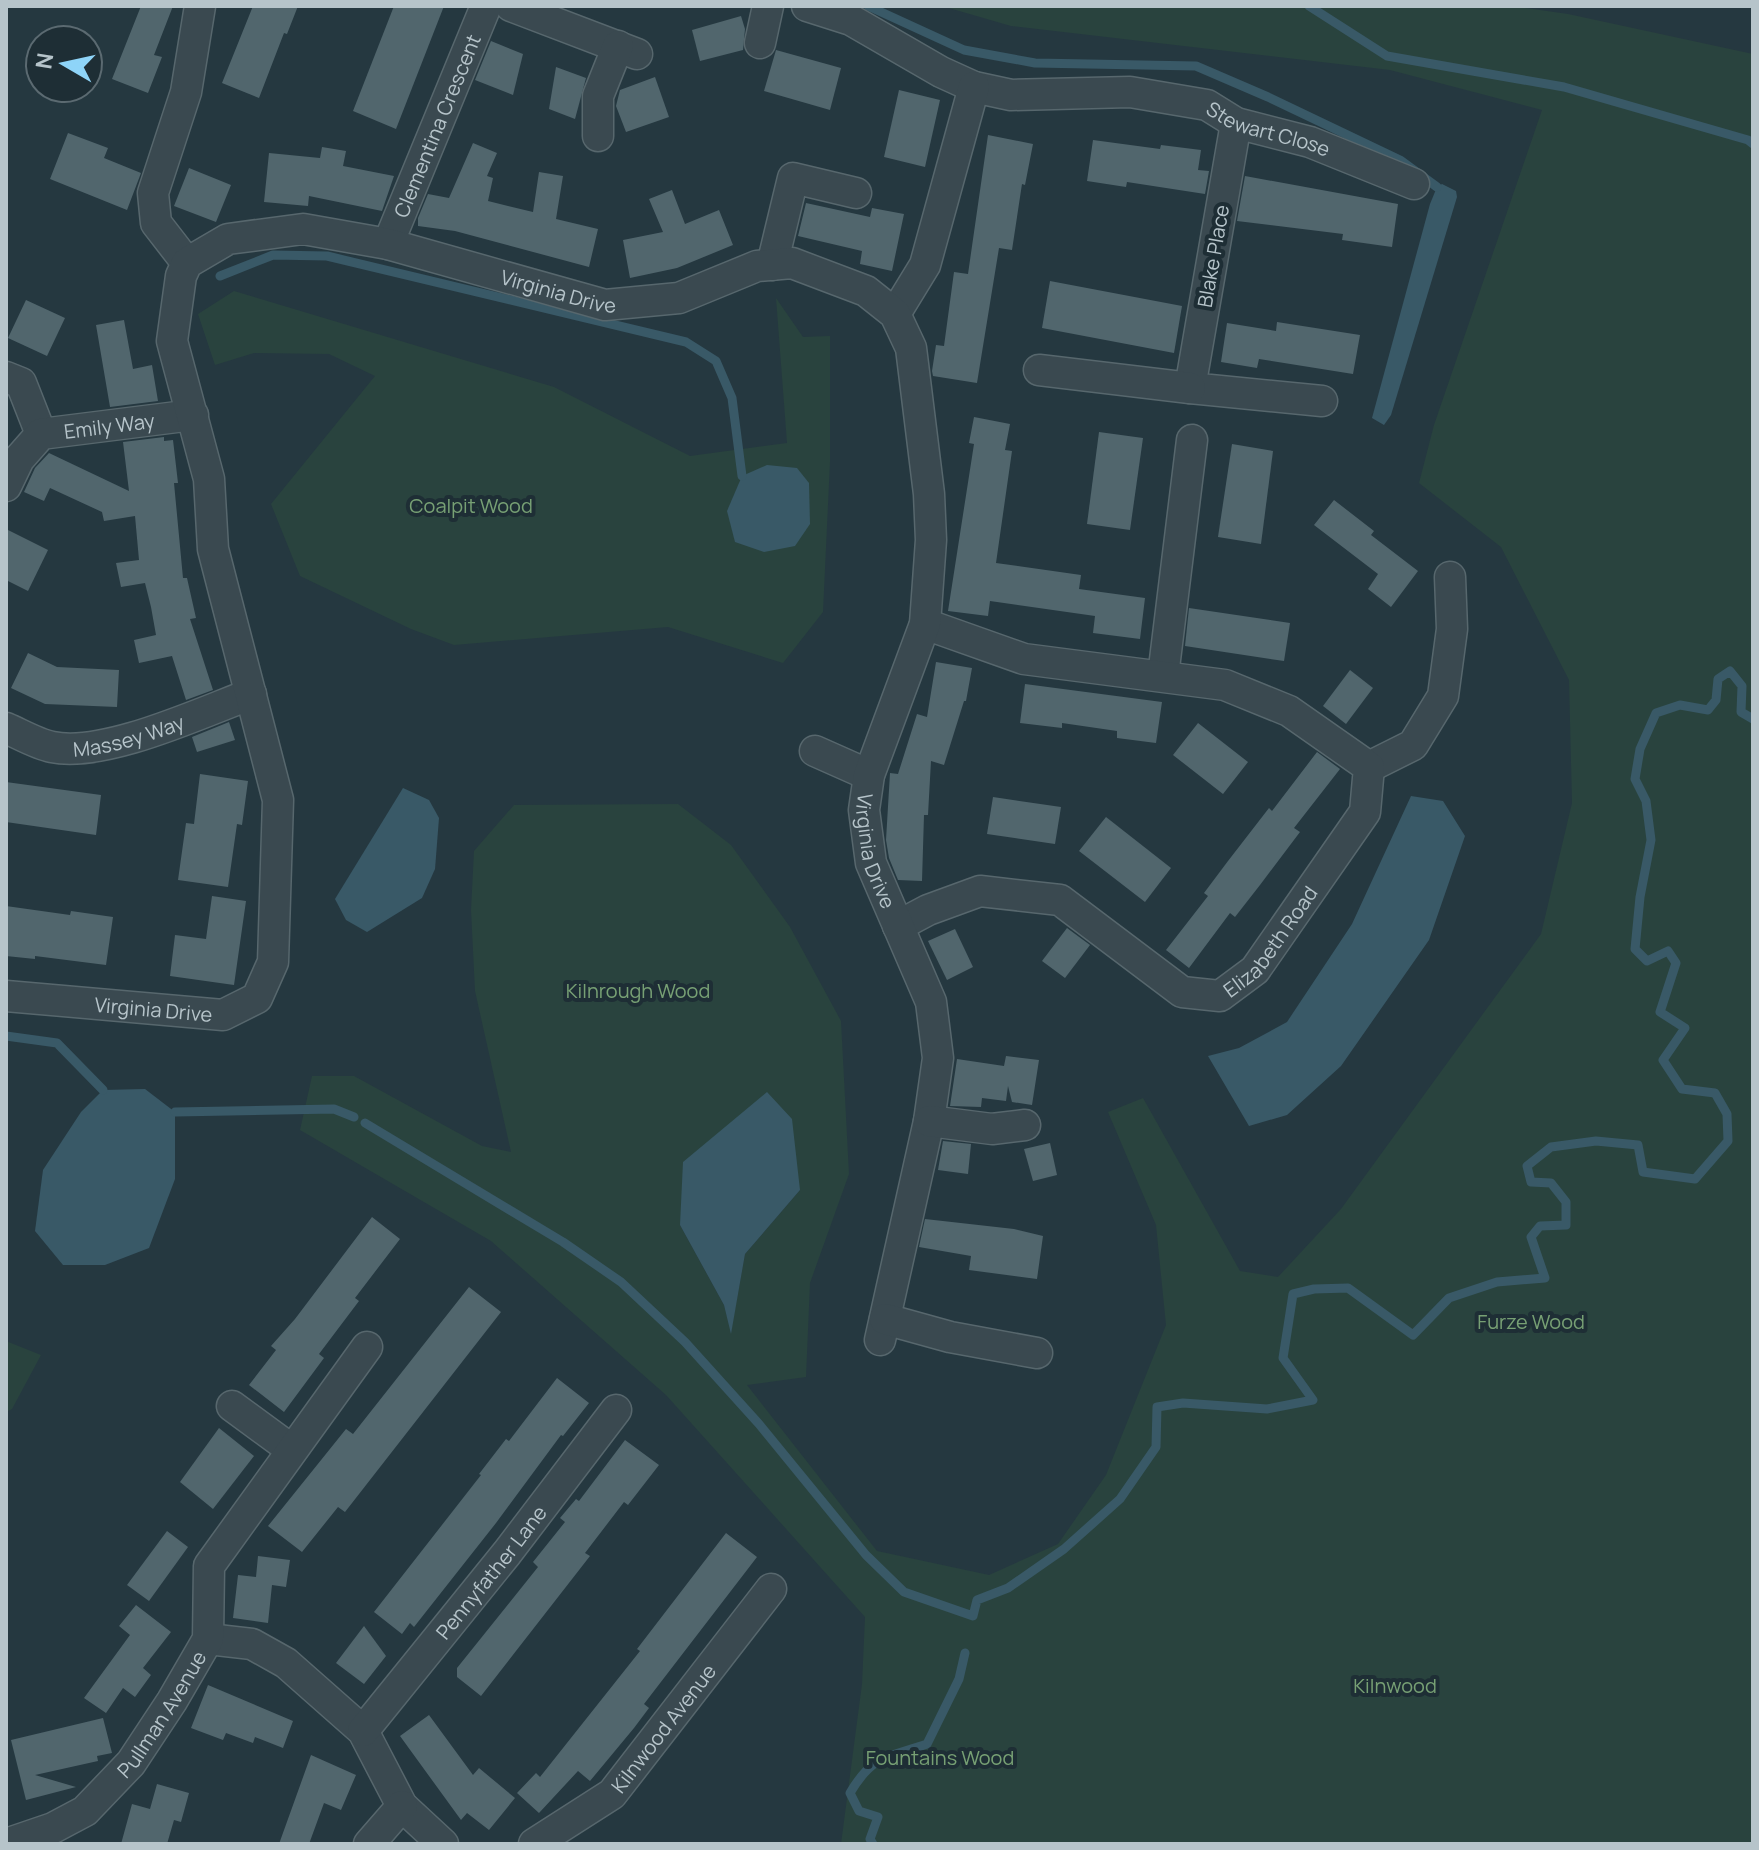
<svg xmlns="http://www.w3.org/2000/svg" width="1759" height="1850" viewBox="0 0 1759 1850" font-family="Manrope,sans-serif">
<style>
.green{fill:#29433e;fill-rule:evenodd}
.water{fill:#395967}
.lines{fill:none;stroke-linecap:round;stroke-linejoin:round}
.stream{stroke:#395967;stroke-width:9}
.building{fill:#51666d}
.minor-casing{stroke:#57676d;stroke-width:33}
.minor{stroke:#3a4950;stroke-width:30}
.labels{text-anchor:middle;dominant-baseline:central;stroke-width:8;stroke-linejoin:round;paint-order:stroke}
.street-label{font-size:20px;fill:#b6c4ca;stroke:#1e2e35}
.park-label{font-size:20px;fill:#77a074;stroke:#1e2e35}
</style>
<rect width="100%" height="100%" fill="#253840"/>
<g class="green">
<path d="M942,6H1511L1568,14L1753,54V1844H841L862,1684L865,1617L666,1395L491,1241L300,1130L312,1076H354L482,1146L511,1152L475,991L471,910L474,851L514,805L678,804L731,845L790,927L841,1021L849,1174L810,1283L806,1377L747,1385L877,1551L989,1575L1058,1544L1106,1475L1166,1325L1156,1225L1108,1112L1143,1098L1240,1271L1278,1277L1341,1209L1541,934L1572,803L1569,680L1501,547L1419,483L1434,425L1542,110L1390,70L1011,26ZM800,1190L745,1254L731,1331L724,1305L680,1225Z"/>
<path d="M234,291L554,387L690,456L787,443L776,298L803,337L830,336V462L823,612L783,663L668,627L454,645L411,629L300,576L271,504L375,376L329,354L254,353L215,365L198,314Z"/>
<path d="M6,1341L41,1355L12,1409L6,1412Z"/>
</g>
<g class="water">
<path d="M1442,184L1456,191L1457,197L1391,415L1384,425L1372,418L1430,204L1437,187Z"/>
<path d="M767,465L797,468L809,483L810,524L795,546L764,552L735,542L727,511L742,476Z"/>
<path d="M403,788L429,800L439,818L435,869L422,898L367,932L346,920L335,899Z"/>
<path d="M1411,796L1443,801L1465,836L1429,940L1341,1066L1287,1115L1249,1126L1208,1056L1239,1048L1287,1022L1352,924Z"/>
<path d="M145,1089L175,1112V1179L149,1248L105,1265H63L35,1231L43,1170L81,1112L103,1090Z"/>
<path d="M767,1092L792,1119L800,1190L745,1254L731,1334L724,1305L680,1225L683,1162Z"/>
</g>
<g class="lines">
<g class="stream">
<path d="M868,6L964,50L1035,63L1196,66L1268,97L1400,160L1437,187"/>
<path d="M1309,6L1387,56L1564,87L1748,140L1753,144"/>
<path d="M220,276L273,255L327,256L686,342L716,361L732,398L742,476"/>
<path d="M6,1036L57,1043L103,1090"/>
<path d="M175,1112L334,1109L354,1117"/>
<path d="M365,1123L563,1242L621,1282L685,1342L759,1424L866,1555L904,1592L973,1616L977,1600L1008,1588L1064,1549L1120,1499L1156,1447L1157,1407L1183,1403L1267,1409L1313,1400L1283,1358L1293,1294L1314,1289L1348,1288L1413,1335L1449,1298L1497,1282L1545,1278L1531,1237L1540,1226L1566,1225V1202L1551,1183L1531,1182L1527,1166L1551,1147L1596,1141L1638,1145L1643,1172L1695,1179L1728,1141L1727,1114L1715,1093L1682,1089L1663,1060L1685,1028L1660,1012L1676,963L1668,951L1647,961L1635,949L1640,897L1651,840L1646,801L1635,779L1640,749L1656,713L1680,705L1708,710L1716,700L1718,679L1730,671L1742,686L1741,712L1753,719"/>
<path d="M873,1844L870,1839L878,1817L859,1811L850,1793C873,1754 887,1758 927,1744L959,1679L965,1653"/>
</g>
</g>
<g class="building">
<path d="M141,6H173L154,55L162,57L148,93L112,79Z"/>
<path d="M253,6H298L287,34L284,33L259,98L222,83Z"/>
<path d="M394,6H444L396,129L353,111Z"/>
<path d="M741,16L745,29L743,50L700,61L692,30Z"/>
<path d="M491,41L523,54L513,95L475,80Z"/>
<path d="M776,50L841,68L830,110L764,91Z"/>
<path d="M556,67L586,78L575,119L549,109Z"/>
<path d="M655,77L669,117L626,132L616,106L620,90Z"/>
<path d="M899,90L940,100L925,167L884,157Z"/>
<path d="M68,133L108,148L104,158L141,173L127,210L50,179Z"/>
<path d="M988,135L1033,144L1025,185L1022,184L1012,250L999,248L977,383L933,376L932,371L936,345L944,346L954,272L968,274Z"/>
<path d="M1093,140L1160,149L1161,145L1201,150L1198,170L1209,171L1205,194L1127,182L1126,187L1087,181Z"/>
<path d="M473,143L497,153L487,176L493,178L488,201L533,212L539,172L563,176L556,219L598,229L589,267L455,231L418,226V218L428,194L449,198Z"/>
<path d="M322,147L346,151L343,166L394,176L382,211L309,196L308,206L264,202L269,153L320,158Z"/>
<path d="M189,168L231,185L216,222L174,206Z"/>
<path d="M1245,176L1398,204L1392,247L1342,240L1343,234L1237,221Z"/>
<path d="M672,190L685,224L719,210L733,245L677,268L630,278L623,240L663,232L649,199Z"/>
<path d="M806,203L870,217L872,208L904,214L892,271L860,264L862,251L798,236Z"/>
<path d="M1050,281L1182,306L1174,353L1042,328Z"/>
<path d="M26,300L65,318L47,356L8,338Z"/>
<path d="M124,320L133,369L152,365L158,401L110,407L96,325Z"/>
<path d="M1277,322L1360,335L1353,374L1259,359L1257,368L1221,362L1227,323L1276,331Z"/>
<path d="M974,417L1010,424L1005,450L1012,451L996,563L1081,575L1079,589L1145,598L1140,639L1093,633L1095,616L990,601L988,616L948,611L974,444L969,443Z"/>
<path d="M1099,432L1143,438L1130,530L1087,524Z"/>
<path d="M164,437V441L173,440L178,483H174L183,578H187L196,618L190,619L213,690L186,700L172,656L139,663L134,640L156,635L151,607L145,583L121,587L116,563L139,560L135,516L104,521L102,512L50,488L44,501L24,492L35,468L49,453L129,491L123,442Z"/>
<path d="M1232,444L1273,451L1261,544L1218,537Z"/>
<path d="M1334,500L1374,531L1371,535L1418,571L1391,607L1368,589L1378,574L1314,525Z"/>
<path d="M6,529L48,550L28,591L6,580Z"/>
<path d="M1189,608L1290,623L1284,661L1185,646Z"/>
<path d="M28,653L57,667L119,670L117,707L45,704L11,688Z"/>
<path d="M936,662L972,668L966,701H964L944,765L931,761L928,815H924L922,881L898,880L889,858L886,840L890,773L898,774L917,714L927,717Z"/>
<path d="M1350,670L1373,688L1346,724L1323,706Z"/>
<path d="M1025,684L1162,702L1156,743L1117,738V731L1062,723V728L1020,723Z"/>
<path d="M229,722L235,740L197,752L192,737Z"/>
<path d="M1198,723L1248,762L1223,794L1173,755Z"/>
<path d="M1317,752L1340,769L1294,828L1300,832L1260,885L1235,917L1230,913L1189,968L1166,950L1208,896L1204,893L1228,861L1269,808L1272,811Z"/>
<path d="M200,774L248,781L242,825L237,824L228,887L178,880L186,823L194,824Z"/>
<path d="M6,782L101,795L96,835L6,822Z"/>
<path d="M993,797L1061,807L1055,844L987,834Z"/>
<path d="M1106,817L1171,868L1145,902L1079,851Z"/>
<path d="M212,896L246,901L234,985L170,976L175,935L206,939Z"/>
<path d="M6,906L70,915L71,911L113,917L106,965L35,956V959L6,956Z"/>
<path d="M1067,928L1090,945L1065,978L1042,961Z"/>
<path d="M955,929L973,967L947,980L928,941Z"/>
<path d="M1006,1056L1039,1060L1032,1105L1012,1102L1008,1086L1006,1101L982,1098L981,1107L950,1106L957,1059L1004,1066Z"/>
<path d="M943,1141L971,1144L968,1174L938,1170Z"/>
<path d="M1050,1143L1057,1175L1033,1181L1024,1149Z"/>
<path d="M372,1217L400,1239L355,1298L359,1301L319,1354L324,1358L284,1412L249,1385L276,1350L271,1346L295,1319Z"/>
<path d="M925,1219L1014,1229L1043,1236L1037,1279L969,1270L971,1256L919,1247Z"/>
<path d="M469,1287L501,1312L345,1512L338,1507L302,1552L268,1526L346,1429L353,1434Z"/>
<path d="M557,1378L589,1403L563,1436L561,1435L496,1523L414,1627L410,1623L402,1634L374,1612L481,1475L479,1474L506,1439L509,1441Z"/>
<path d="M219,1428L254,1456L213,1509L180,1482Z"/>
<path d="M625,1440L659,1465L628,1505L624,1502L585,1553L590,1556L481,1696L457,1677V1668L538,1567L533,1562L565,1522L560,1518L576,1499L579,1501Z"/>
<path d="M167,1531L188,1547L149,1601L127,1585Z"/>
<path d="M726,1533L757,1557L644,1704L649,1708L634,1728L590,1781L578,1771L539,1813L517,1793L536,1773L540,1777L640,1651L637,1649Z"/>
<path d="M258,1556L290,1560L286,1587L272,1585L268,1623L233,1618L238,1575L256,1577Z"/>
<path d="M136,1605L171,1632L143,1668L151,1675L135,1697L123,1688L106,1713L84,1698L130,1635L119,1626Z"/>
<path d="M364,1626L386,1656L364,1684L336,1663Z"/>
<path d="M208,1685L293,1721L283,1748L255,1737L253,1743L226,1733L223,1740L191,1728Z"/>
<path d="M429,1715L473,1775L479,1768L515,1798L489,1830L467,1813L461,1820L400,1736Z"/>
<path d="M103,1718L112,1753L97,1756L98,1761L35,1775L76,1787L26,1800L11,1740Z"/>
<path d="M311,1755L356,1775L341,1810L324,1803L309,1844H279Z"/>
<path d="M157,1784L189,1793L181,1822L174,1820L167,1844H121L132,1804L150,1809Z"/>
</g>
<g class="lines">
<defs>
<g id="minor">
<path d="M511,6L637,54"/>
<path id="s1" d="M807,6L851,20L941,72L974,87L1011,95L1130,92L1207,105L1236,123L1310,142L1414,184"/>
<path d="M760,43L768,6"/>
<path d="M1236,123L1190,388L1322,401"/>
<path d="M598,136V96L618,46"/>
<path id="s2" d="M388,244L486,6"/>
<path d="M187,263L156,223L153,193L186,92L200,6"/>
<path d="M772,265L793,178L856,193"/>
<path d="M895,314L925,265L974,87"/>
<path d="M1039,370L1190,388"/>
<path d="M6,377L21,383L41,434"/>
<path id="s3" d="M6,486L19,459L41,434L193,415"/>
<path d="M1163,676L1192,440"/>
<path id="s4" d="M6,728C20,734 37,744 52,747C104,758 200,713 251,694"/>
<path d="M815,751L869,775"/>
<path d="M1369,767L1413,745L1443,696L1452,629L1450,577"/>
<path id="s5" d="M898,926L928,910L980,891L1060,900L1182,992L1220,996L1255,970L1365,812L1369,767L1289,711L1225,685L1024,659L925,624"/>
<path id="s6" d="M6,996L223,1015L257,998L273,962L278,800L213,549L209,479L172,341L181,276L187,263L228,239L303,229L388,244L605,305L679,298L757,266L792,263L866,291L895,314L911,348L929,494L931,540L925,624L869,775L864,810L871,863L931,1002L938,1058L929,1121L880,1340"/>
<path d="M929,1121L992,1129L1025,1125"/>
<path d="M885,1319L950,1337L1037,1353"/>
<path d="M232,1406L292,1450"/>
<path d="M208,1639L252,1644L286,1663L363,1731L402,1806L443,1844"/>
<path id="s7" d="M363,1731L507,1553L616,1410"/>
<path id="s8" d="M6,1844L53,1828L85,1811L131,1763L172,1701L208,1639L209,1566L367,1347"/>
<path d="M369,1844L402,1806"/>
<path id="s9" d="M534,1844L612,1794L771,1589"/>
</g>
</defs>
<use href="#minor" class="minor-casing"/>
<use href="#minor" class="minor"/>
</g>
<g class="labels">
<g class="street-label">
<text stroke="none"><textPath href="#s2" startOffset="128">Clementina Crescent</textPath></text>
<text stroke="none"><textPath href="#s1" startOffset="488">Stewart Close</textPath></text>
<text transform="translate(1213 256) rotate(-80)">Blake Place</text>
<text stroke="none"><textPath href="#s6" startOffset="1396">Virginia Drive</textPath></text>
<text stroke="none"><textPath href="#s3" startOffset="132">Emily Way</textPath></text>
<text stroke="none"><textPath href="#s4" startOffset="128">Massey Way</textPath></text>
<text stroke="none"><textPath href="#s6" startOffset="2308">Virginia Drive</textPath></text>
<text stroke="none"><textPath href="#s5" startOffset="436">Elizabeth Road</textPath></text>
<text stroke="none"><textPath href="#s6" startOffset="148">Virginia Drive</textPath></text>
<text stroke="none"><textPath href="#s7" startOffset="204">Pennyfather Lane</textPath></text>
<text stroke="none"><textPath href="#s8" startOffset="210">Pullman Avenue</textPath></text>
<text stroke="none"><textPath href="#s9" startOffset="176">Kilnwood Avenue</textPath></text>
</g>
<g class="park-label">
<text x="471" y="505">Coalpit Wood</text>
<text x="638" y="990">Kilnrough Wood</text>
<text x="1531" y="1321">Furze Wood</text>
<text x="1395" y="1685">Kilnwood</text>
<text x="940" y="1757">Fountains Wood</text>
</g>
</g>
<rect width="1759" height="1850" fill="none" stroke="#b6c4ca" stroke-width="16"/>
<g transform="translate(64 64) rotate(279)"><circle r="38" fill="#1e2e35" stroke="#5b6a71" stroke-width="2"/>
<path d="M0-6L14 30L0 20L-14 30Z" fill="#8ed4f8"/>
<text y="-12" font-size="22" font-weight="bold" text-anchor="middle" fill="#b6c4ca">N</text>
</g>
</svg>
